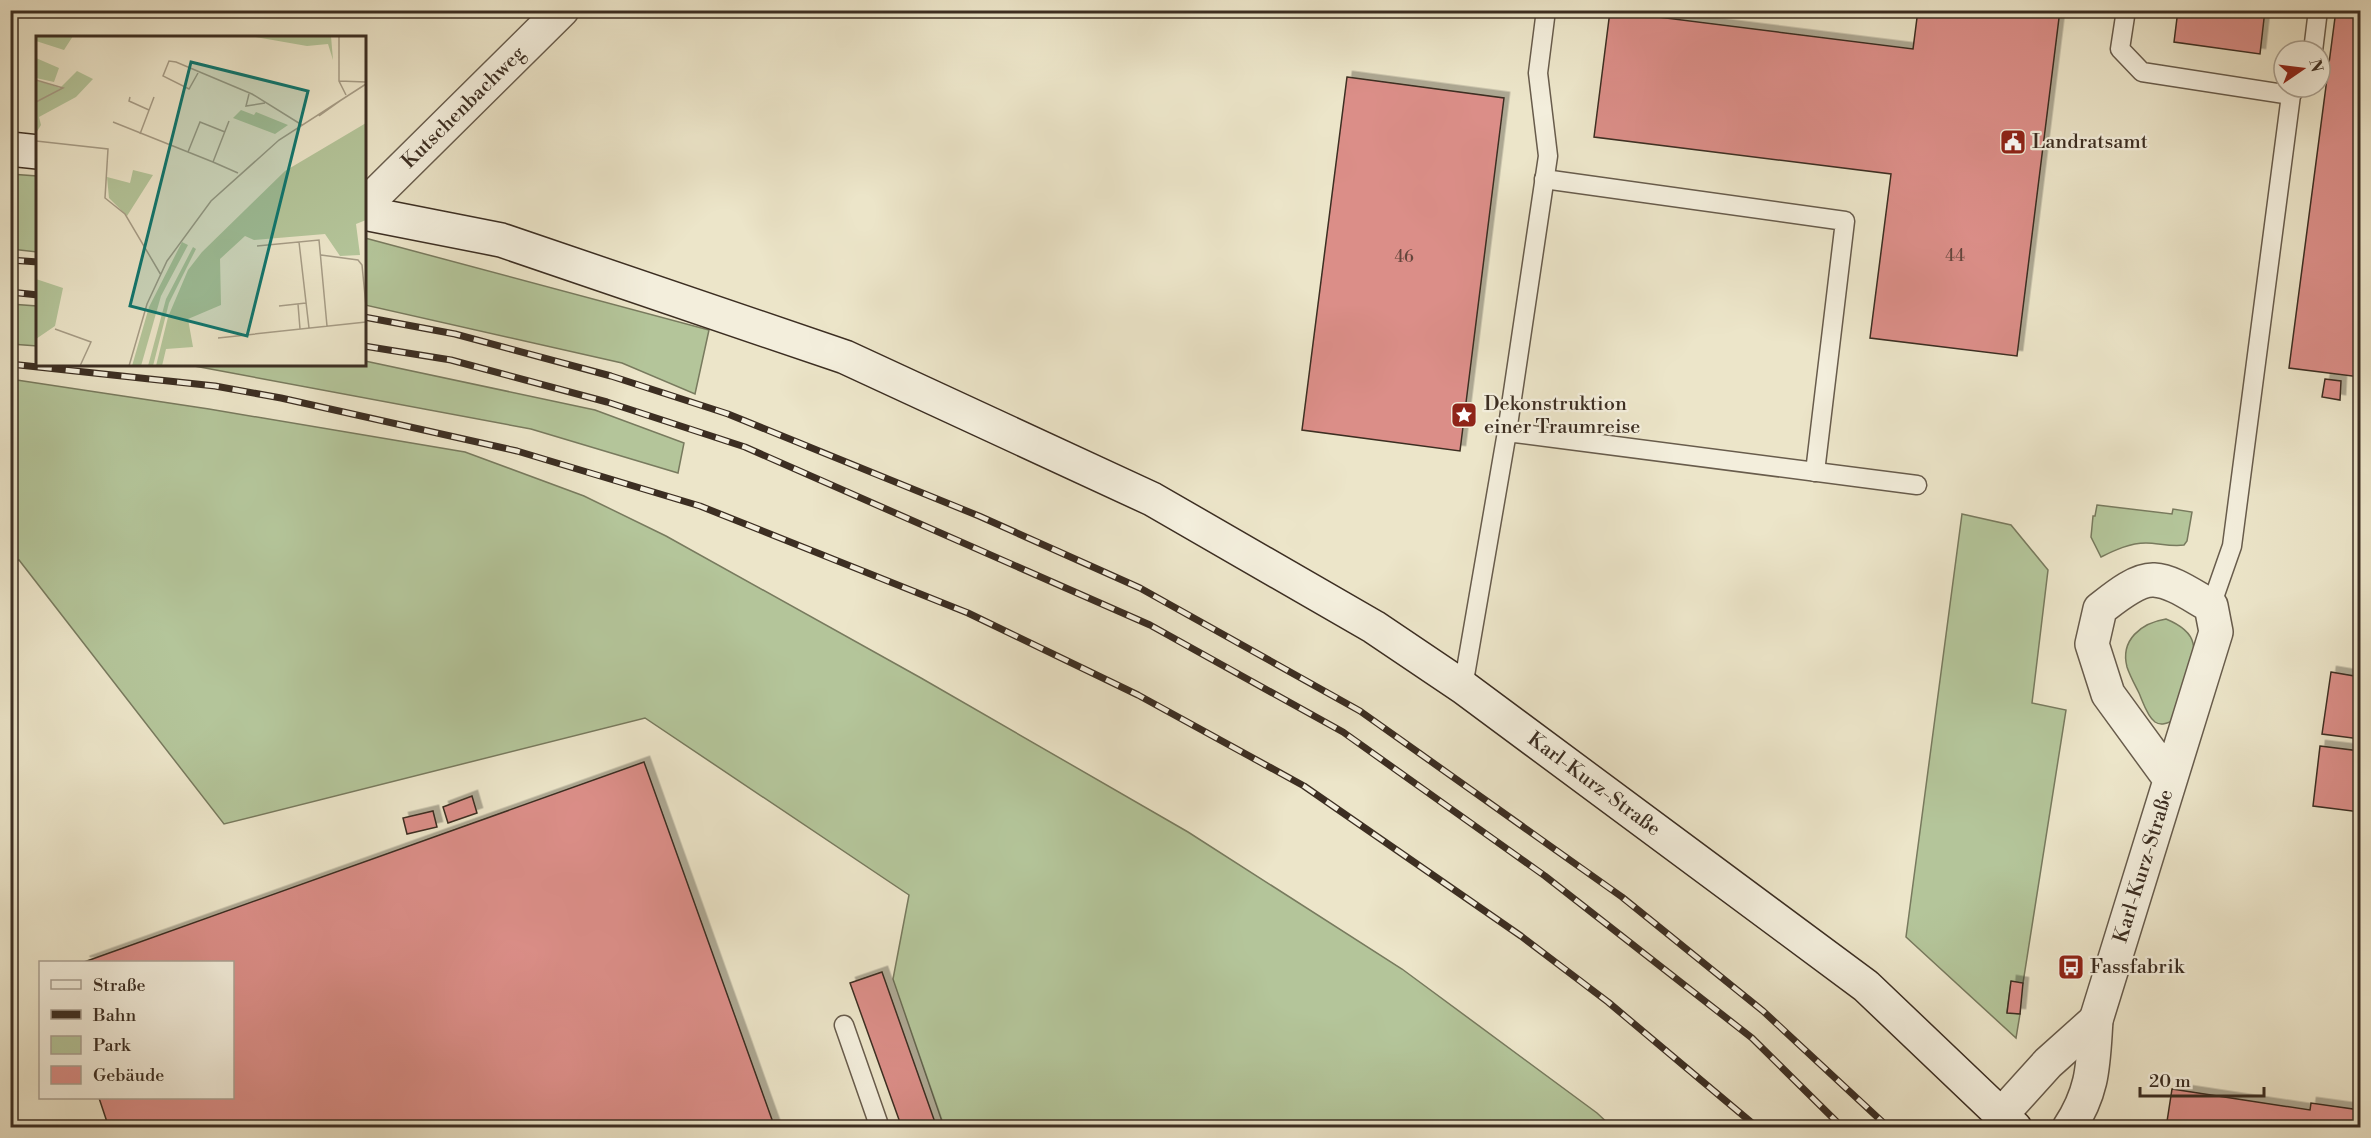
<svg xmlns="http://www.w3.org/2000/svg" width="2371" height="1138" viewBox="0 0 2371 1138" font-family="'Libre Bodoni',serif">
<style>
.green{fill:#b4c59a;stroke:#787a5e;stroke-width:1.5}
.building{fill:#db8e88;stroke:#3c2e22;stroke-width:1.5;filter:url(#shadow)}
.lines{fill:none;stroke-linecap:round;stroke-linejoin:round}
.lane-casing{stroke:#685c4c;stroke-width:21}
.street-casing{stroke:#685c4c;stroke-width:36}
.secondary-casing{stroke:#3c2e22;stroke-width:36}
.lane{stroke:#f3eedc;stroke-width:18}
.street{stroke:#f3eedc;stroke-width:33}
.secondary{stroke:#f3eedc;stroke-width:33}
.rail-casing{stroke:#3c2e22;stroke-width:7}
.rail{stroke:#f3eedc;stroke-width:4.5;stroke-dasharray:14;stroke-linecap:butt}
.labels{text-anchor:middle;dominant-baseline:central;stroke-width:4.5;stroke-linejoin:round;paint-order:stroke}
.number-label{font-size:16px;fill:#64463c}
.street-label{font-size:20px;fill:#3c2e22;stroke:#f3eedc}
.poi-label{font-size:20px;fill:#3c2e22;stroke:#f3eedc;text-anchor:start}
.inset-road{fill:none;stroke:#a69c86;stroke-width:1.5}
.view{fill:#0f766e;fill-opacity:0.15;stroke:#0f766e;stroke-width:3}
.inset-edge{fill:none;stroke:#3c2e22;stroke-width:3}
</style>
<defs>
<filter id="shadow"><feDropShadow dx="5.5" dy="-5.5" stdDeviation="0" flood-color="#0004"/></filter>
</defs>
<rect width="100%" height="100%" fill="#ece5c9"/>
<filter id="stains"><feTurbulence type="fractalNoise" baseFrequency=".00333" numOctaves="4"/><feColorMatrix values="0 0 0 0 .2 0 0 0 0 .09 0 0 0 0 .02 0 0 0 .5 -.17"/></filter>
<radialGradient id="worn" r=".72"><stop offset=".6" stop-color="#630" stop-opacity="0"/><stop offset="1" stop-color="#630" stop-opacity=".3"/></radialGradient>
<g class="green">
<path d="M10,174L37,176V252L11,249Z"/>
<path d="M365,238L709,330L695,394L622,363L365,305Z"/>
<path d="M10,304L37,306V346L11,344Z"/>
<path d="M365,361L595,410L684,443L678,473L531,429L189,365L364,364Z"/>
<path d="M10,379L209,409L465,452L584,496L666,536L921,678L1188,832L1402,969L1597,1113L1612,1127H944L893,979L909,895L645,718L224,824L19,560L11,563Z"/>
<path d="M2097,505L2172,514L2173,509L2192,512L2187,541L2184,545C2171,547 2158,543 2146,543C2130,543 2115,550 2101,557L2091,537L2093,516H2095Z"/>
<path d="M1962,514L2011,525L2048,570L2032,703L2066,710L2023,983L2011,982L2007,1012L2020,1014L2016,1038L1906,937Z"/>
<path d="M2166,619C2200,633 2197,649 2187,680C2182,694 2178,707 2173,721C2167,723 2161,726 2155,722C2147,716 2143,702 2139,693C2135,685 2130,676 2127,667C2120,640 2141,623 2166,619Z"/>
</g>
<g class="building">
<path d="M1918,10H2060L2017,356L1870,338L1891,174L1594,137L1610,11L1913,49Z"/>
<path d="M2178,10H2265L2260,54L2174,42Z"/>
<path d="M2336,10H2360V377L2289,368Z"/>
<path d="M1347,77L1504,98L1460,451L1302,430Z"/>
<path d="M2325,379L2341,381L2340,400L2322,397Z"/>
<path d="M2331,672L2360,677V739L2322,734Z"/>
<path d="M2320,746L2360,751V812L2313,806Z"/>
<path d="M644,762L775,1128H636L634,1122L617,1128H109L99,1098H232V962H84Z"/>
<path d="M472,796L477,813L448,823L443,807Z"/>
<path d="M433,811L437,827L407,834L403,818Z"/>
<path d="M882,972L937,1128H902L850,983Z"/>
<path d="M2011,981L2023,983L2020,1014L2007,1013Z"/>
<path d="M2172,1089L2310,1110L2311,1103L2360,1110V1128H2166Z"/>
</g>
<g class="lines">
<defs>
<g id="lane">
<path d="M2126,10L2120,49L2142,72L2291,95"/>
<path d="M2313,51L2318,10"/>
<path d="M1544,179L1845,221L1815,472"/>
<path d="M1507,432L1548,156L1538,73L1546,10"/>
<path d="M2211,606L2232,546L2291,95L2297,87"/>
<path d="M1463,687L1507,432L1917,485"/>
<path d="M844,1025L880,1128"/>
</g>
<g id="street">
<path id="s1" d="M364,206L562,10"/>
<path d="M2001,1115L2048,1063L2096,1020"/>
<path id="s2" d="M2069,1128C2094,1090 2093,1064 2096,1020L2216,632L2211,606C2194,597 2173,581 2154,580C2136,579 2113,599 2100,609L2092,644L2108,694L2170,779"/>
</g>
<g id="secondary">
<path d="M10,149L38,152"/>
<path id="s3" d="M364,213L501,240L845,357L1152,499L1374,627L1463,687L1866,986L2015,1128"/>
</g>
</defs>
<use href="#lane" class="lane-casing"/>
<use href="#street" class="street-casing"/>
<use href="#secondary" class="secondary-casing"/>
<use href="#lane" class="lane"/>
<use href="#street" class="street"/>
<use href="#secondary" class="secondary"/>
<defs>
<g id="rail">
<path d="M10,260L38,262"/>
<path d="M10,292L38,295"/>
<path d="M364,317L455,334L611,376L728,414L979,516L1140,588L1360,711L1622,897L1763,1011L1889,1128"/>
<path d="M364,346L451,360L607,402L745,447L1150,625L1343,732L1545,876L1752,1038L1843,1128"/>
<path d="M10,364L215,386L281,398L517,451L700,506L968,613L1138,695L1304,786L1521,936L1608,1002L1758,1128"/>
</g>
</defs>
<use href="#rail" class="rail-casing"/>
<use href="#rail" class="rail"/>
</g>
<defs>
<symbol id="civic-square" viewBox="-11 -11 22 22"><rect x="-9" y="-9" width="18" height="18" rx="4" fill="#8f2418" stroke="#f3eedc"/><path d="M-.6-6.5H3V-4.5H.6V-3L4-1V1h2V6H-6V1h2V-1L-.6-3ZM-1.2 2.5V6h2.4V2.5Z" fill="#fff"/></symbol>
<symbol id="sight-square" viewBox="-11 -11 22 22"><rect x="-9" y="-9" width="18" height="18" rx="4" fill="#8f2418" stroke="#f3eedc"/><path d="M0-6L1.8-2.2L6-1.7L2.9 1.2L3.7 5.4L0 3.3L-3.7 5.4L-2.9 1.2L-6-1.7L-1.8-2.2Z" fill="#fff"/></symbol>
<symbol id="bus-square" viewBox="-11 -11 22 22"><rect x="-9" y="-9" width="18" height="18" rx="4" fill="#8f2418" stroke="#f3eedc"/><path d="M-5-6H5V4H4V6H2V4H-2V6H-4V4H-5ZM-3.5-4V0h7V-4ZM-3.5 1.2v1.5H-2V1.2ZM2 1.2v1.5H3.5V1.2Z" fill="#fff"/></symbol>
</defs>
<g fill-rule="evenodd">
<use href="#civic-square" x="1998" y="127" width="30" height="30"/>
<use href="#sight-square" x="1449" y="400" width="30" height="30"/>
<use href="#bus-square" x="2056" y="952" width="30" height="30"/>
</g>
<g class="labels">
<g class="number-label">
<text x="1955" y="256">44</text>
<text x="1404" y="257">46</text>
</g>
<g class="street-label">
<text stroke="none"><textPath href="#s1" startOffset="140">Kutschenbachweg</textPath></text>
<text stroke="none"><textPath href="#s3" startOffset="1368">Karl-Kurz-Straße</textPath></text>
<text stroke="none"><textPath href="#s2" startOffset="274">Karl-Kurz-Straße</textPath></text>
</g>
<g class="poi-label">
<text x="2032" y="142">Landratsamt</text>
<text x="1484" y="404">Dekonstruktion<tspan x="1484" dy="23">einer Traumreise</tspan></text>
<text x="2090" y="967">Fassfabrik</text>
</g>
</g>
<g transform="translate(36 36)">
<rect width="330" height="330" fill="#ece5c9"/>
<path d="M0,0H37L28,14L0,5ZM213,0H295L297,24L292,8L271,10ZM0,22L23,32L18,46L0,42ZM41,35L57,43L40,61L3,81L5,89L0,97V44L24,52ZM205,74L218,79L220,76L252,89L239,98L197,82ZM330,87V184L320,188L324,219L304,220L289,198L218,204L209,200L184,223L185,269L152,283L157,311L130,313L126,330H120L132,281L152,234L166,216L249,135ZM97,134L117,139L91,180L73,162L71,141L94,147ZM146,206L152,209L125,260L105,330H96L113,271ZM157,211L160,213L133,267L117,330H112L130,263ZM0,243L27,252L19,290L0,303Z" fill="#b4c59a"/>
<path class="inset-road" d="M303,0V45L310,59M162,37L153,53L127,40L133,25L140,26L216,58L266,89M0,44L27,52L0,66M303,45L330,46M213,58L210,70L229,67M94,61L93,65L113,74M283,80L304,65M193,85L177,126L202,137M77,86L177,126M104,98L118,61M0,105L72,113L69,162L89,178L125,239M152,116L164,86L189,96M263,206L273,292M221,210L283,204L291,290M285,219L322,224L326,229L330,270M262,268L264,293M243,270L270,267M19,293L55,306L44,330M182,302L330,286M93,330L111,268L131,225L175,165L243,104L330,48"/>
<path class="view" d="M155,26L272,55L211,300L94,270Z"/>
<rect width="330" height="330" class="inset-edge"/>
</g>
<rect width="2371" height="1138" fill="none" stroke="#ece5c9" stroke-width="36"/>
<rect x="12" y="12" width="2347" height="1114" fill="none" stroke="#3c2e22" stroke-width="3"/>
<rect x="18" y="18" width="2335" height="1102" fill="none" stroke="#3c2e22" stroke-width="1.5"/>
<rect x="39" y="961" width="195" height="138" fill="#f3eedc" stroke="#aaa192" stroke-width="1.5"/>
<rect x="51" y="980" width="30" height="9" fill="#f3eedc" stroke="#aaa192" stroke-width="1.5"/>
<text x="93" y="991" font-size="18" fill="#3c2e22">Straße</text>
<rect x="51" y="1010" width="30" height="9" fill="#3c2e22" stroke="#aaa192" stroke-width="1.5"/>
<text x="93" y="1021" font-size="18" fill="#3c2e22">Bahn</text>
<rect x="51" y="1036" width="30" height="18" fill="#b4c59a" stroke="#aaa192" stroke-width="1.5"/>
<text x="93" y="1051" font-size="18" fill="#3c2e22">Park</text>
<rect x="51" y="1066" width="30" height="18" fill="#db8e88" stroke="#aaa192" stroke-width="1.5"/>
<text x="93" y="1081" font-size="18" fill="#3c2e22">Gebäude</text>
<g transform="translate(2302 69) rotate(76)"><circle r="28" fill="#f3eedc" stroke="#aaa192" stroke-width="1.5"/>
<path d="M0-4.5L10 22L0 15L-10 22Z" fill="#8f2418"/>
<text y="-9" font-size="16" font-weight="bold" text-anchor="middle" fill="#3c2e22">N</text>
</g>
<path d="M2140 1087v9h124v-9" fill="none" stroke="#3c2e22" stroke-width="3"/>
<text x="2149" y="1087" font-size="18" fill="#3c2e22" stroke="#f3eedc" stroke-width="4.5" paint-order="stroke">20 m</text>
<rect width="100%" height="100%" filter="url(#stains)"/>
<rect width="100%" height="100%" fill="url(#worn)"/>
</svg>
